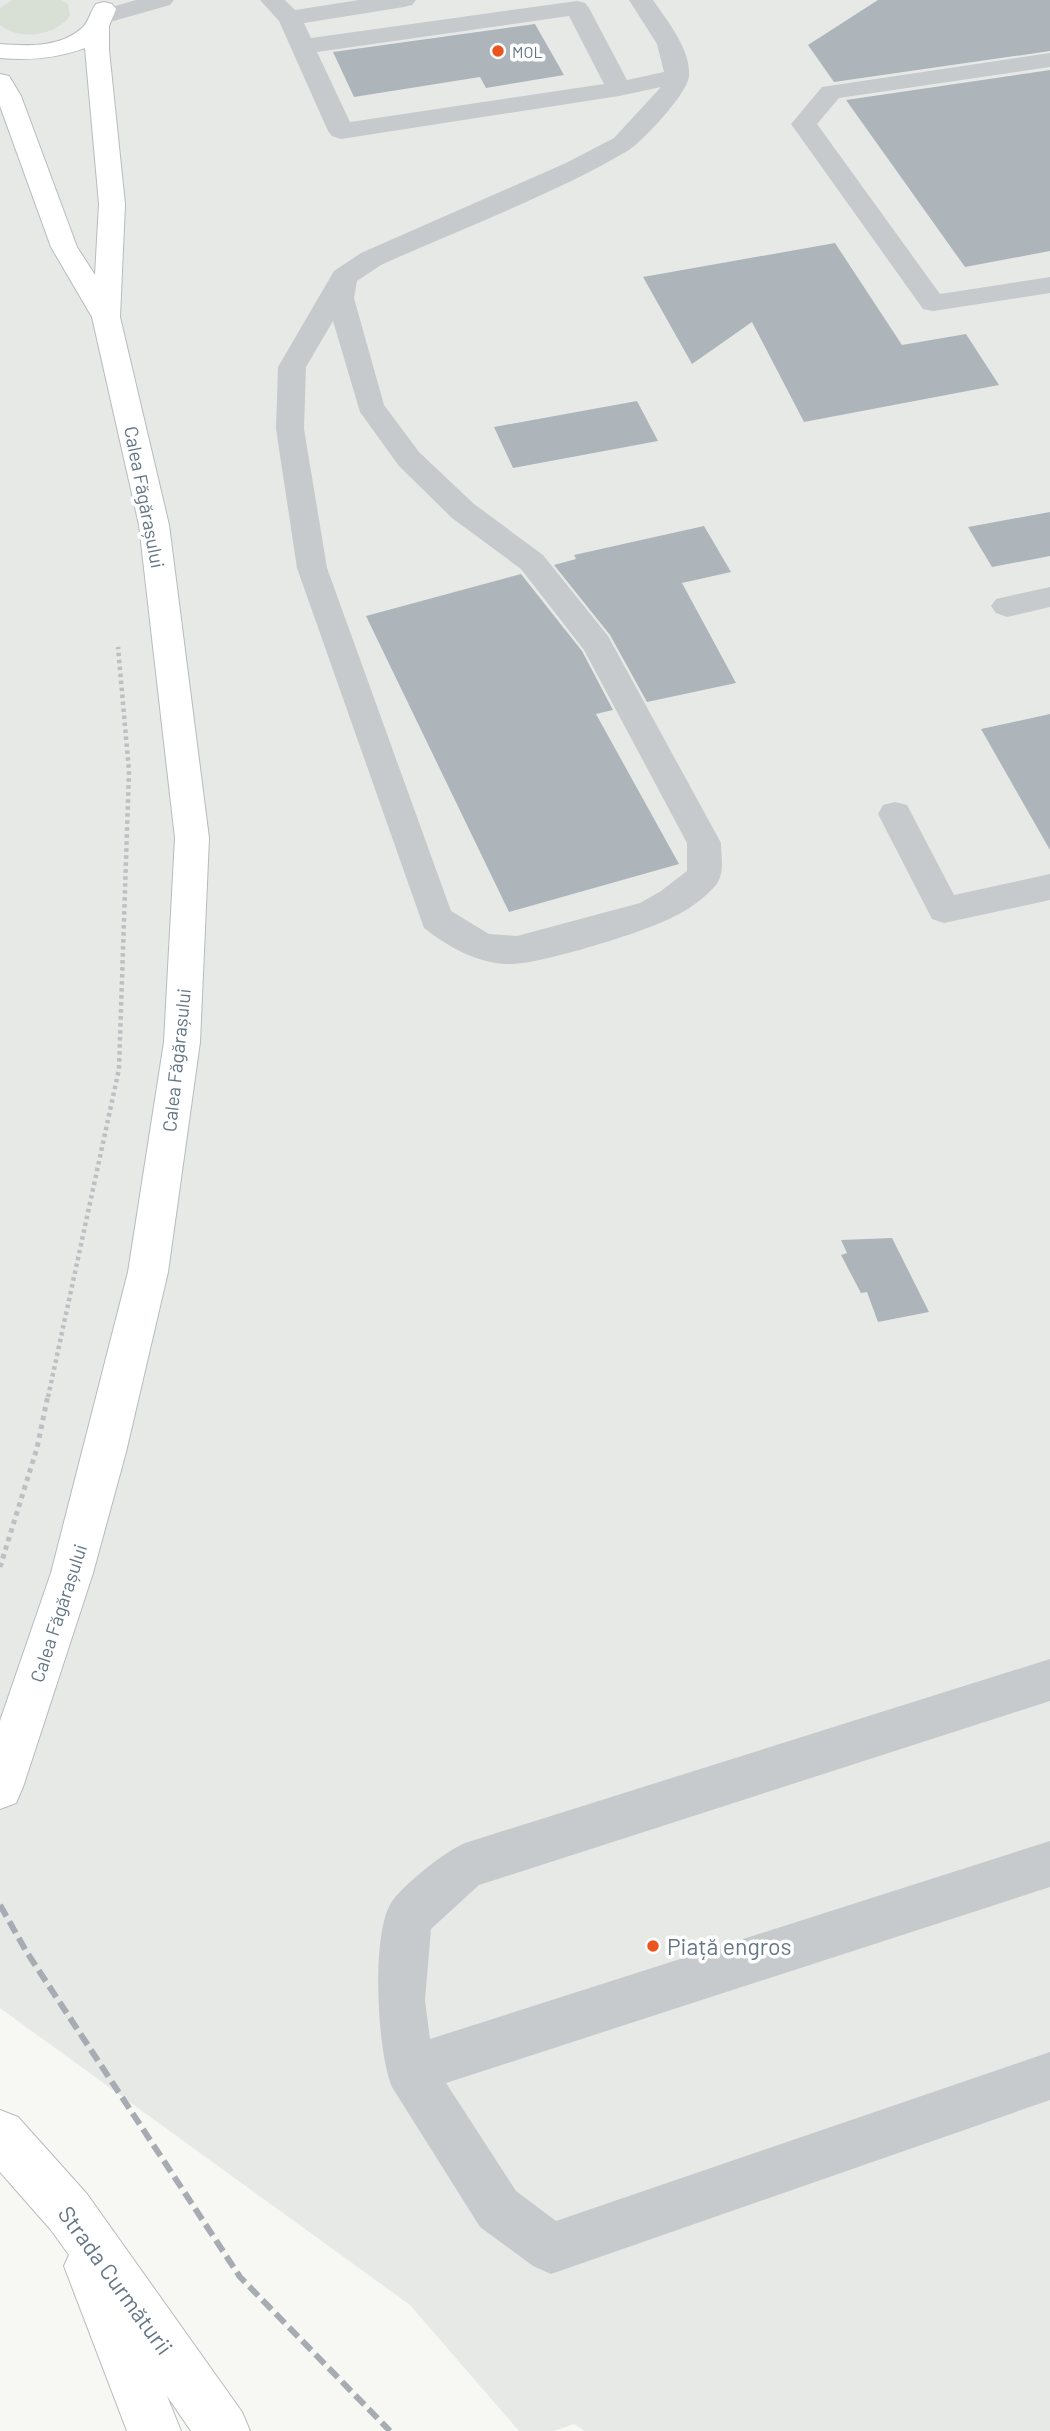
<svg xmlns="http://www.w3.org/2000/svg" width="1050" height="2431" viewBox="0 0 1050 2431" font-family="Barlow,sans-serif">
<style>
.built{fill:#e7e9e7}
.green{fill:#d8dfd4}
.building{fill:#adb5bb}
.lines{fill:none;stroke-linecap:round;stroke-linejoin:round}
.major-casing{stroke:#b7bbbf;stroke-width:2}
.path-far1{stroke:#bdc0c2;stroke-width:4.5;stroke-dasharray:3.5 3.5;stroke-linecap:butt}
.path{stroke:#bdc0c2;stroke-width:5;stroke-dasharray:4.5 4.5;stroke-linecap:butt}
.minor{fill:#c6cacd;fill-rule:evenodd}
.major{fill:#fff;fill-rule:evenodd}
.rail{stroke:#a6acb2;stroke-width:6;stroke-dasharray:13 6;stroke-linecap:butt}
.poi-dot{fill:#eb541f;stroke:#fff;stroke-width:2.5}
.labels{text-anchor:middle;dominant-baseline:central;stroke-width:7;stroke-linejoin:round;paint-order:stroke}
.far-poi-label{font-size:16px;fill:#647686;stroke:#fff;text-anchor:start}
.street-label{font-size:19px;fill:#647686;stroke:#fff}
.near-poi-label{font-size:23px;fill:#647686;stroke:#fff;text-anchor:start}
.near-street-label{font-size:23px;fill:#647686;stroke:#fff}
</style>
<rect width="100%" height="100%" fill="#f7f7f3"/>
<path class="built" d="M0,0H1050V2431H585L574,2424L554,2431H519L410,2305L0,2008Z"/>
<path class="green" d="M13,0H61L68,4L70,16C55,36 20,41 0,25V8Z"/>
<g class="building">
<path d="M878,0H1050V51L834,82L808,45Z"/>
<path d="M535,24L564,75L486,88L480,77L354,97L333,52Z"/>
<path d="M1050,70V251L965,267L846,100Z"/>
<path d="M835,243L902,345L966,334L999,385L804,422L752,322L692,364L643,277Z"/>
<path d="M637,401L658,441L513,468L494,427Z"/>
<path d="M1050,512V556L992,567L968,527Z"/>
<path d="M704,526L731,572L682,583L736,683L647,702L610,635L554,565L576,559L574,555Z"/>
<path d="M521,574L582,651L613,710L596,714L679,864L509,912L366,616Z"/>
<path d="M1050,714V850L981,729Z"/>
<path d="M892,1238L929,1312L878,1322L867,1292L861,1293L841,1255L847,1253L841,1240Z"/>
</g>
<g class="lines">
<defs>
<g id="major">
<path d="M104,2L112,4L116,9L109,26V50L125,204L120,317L169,525L209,838L200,1042L168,1272L126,1452L93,1573L23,1787L16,1803L0,1809V1721L51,1573L128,1272L164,1042L175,838L139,525L92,317L51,247L0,106V74L9,76L21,96L77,247L95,275L99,204L85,48C57,58 30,61 0,58V44C27,46 60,48 82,28C89,22 90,12 96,4Z"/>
<path d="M0,2110L18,2117L87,2194L242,2412L250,2431H191L167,2396L181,2431H127L64,2266L69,2255L51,2230L0,2172Z"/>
</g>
</defs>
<use href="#major" class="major-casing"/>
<path class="path-far1" d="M48,1397L119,1069L129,771L118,647"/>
<path class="path" d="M0,1567L37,1448L48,1395"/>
<g class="minor">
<path d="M136,0H174L170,5L103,24L95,22L91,17L95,12Z"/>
<path d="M260,0H285L295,10L359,0H416L412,5L404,7L304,23L311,38L577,1L585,3L589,8L627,80L664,72L657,44L629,0H653C667,21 691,49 689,76C688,93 643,141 629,150C555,194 460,229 381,265L357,281L354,298L384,405L419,452L474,504L543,555L608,636L721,843C721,857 725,873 716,885C705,898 688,910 673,917C645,932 536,966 507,964C476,963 447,946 424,928L297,568L276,429L278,367L334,271L361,253L566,163L614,138L661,87L619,96L341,139L332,136L328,131L279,21ZM569,16L604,84L350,122L317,52ZM333,321L360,412L399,466L452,518L521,569L584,650L687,843V871L661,891L640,903L517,936L489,934L451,911L327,568L304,429L306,367Z"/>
<path d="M1050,53V67L839,98L817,124L940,294L1050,277V293L933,311L923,309L791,124L822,87Z"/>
<path d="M1050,587V607L1007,617L996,613L991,606L996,599Z"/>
<path d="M895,802L907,805L954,895L1050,874V900L944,923L932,919L878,814L883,805Z"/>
<path d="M1050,1659V1701L479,1885L431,1929L425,2000L430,2039L1050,1841V1887L446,2083L516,2191L556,2221L1050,2052V2100L551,2274L533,2266L480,2227L392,2087C377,2052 371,1935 391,1903C401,1886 447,1850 465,1843Z"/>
</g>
<use href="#major" class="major"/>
<path class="rail" d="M0,1905L26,1951L240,2277L390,2431"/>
</g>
<g class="poi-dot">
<circle cx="498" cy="51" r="7"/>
<circle cx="653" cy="1946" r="7"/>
</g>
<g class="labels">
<g class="far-poi-label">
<text x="512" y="51">MOL</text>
</g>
<g class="street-label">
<text transform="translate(145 497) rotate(79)">Calea Făgărașului</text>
<text transform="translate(176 1060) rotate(-84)">Calea Făgărașului</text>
<text transform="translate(58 1613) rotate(-72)">Calea Făgărașului</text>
</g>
<g class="near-poi-label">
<text x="667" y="1946">Piață engros</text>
</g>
<g class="near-street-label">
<text transform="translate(116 2280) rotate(54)">Strada Curmăturii</text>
</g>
</g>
</svg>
